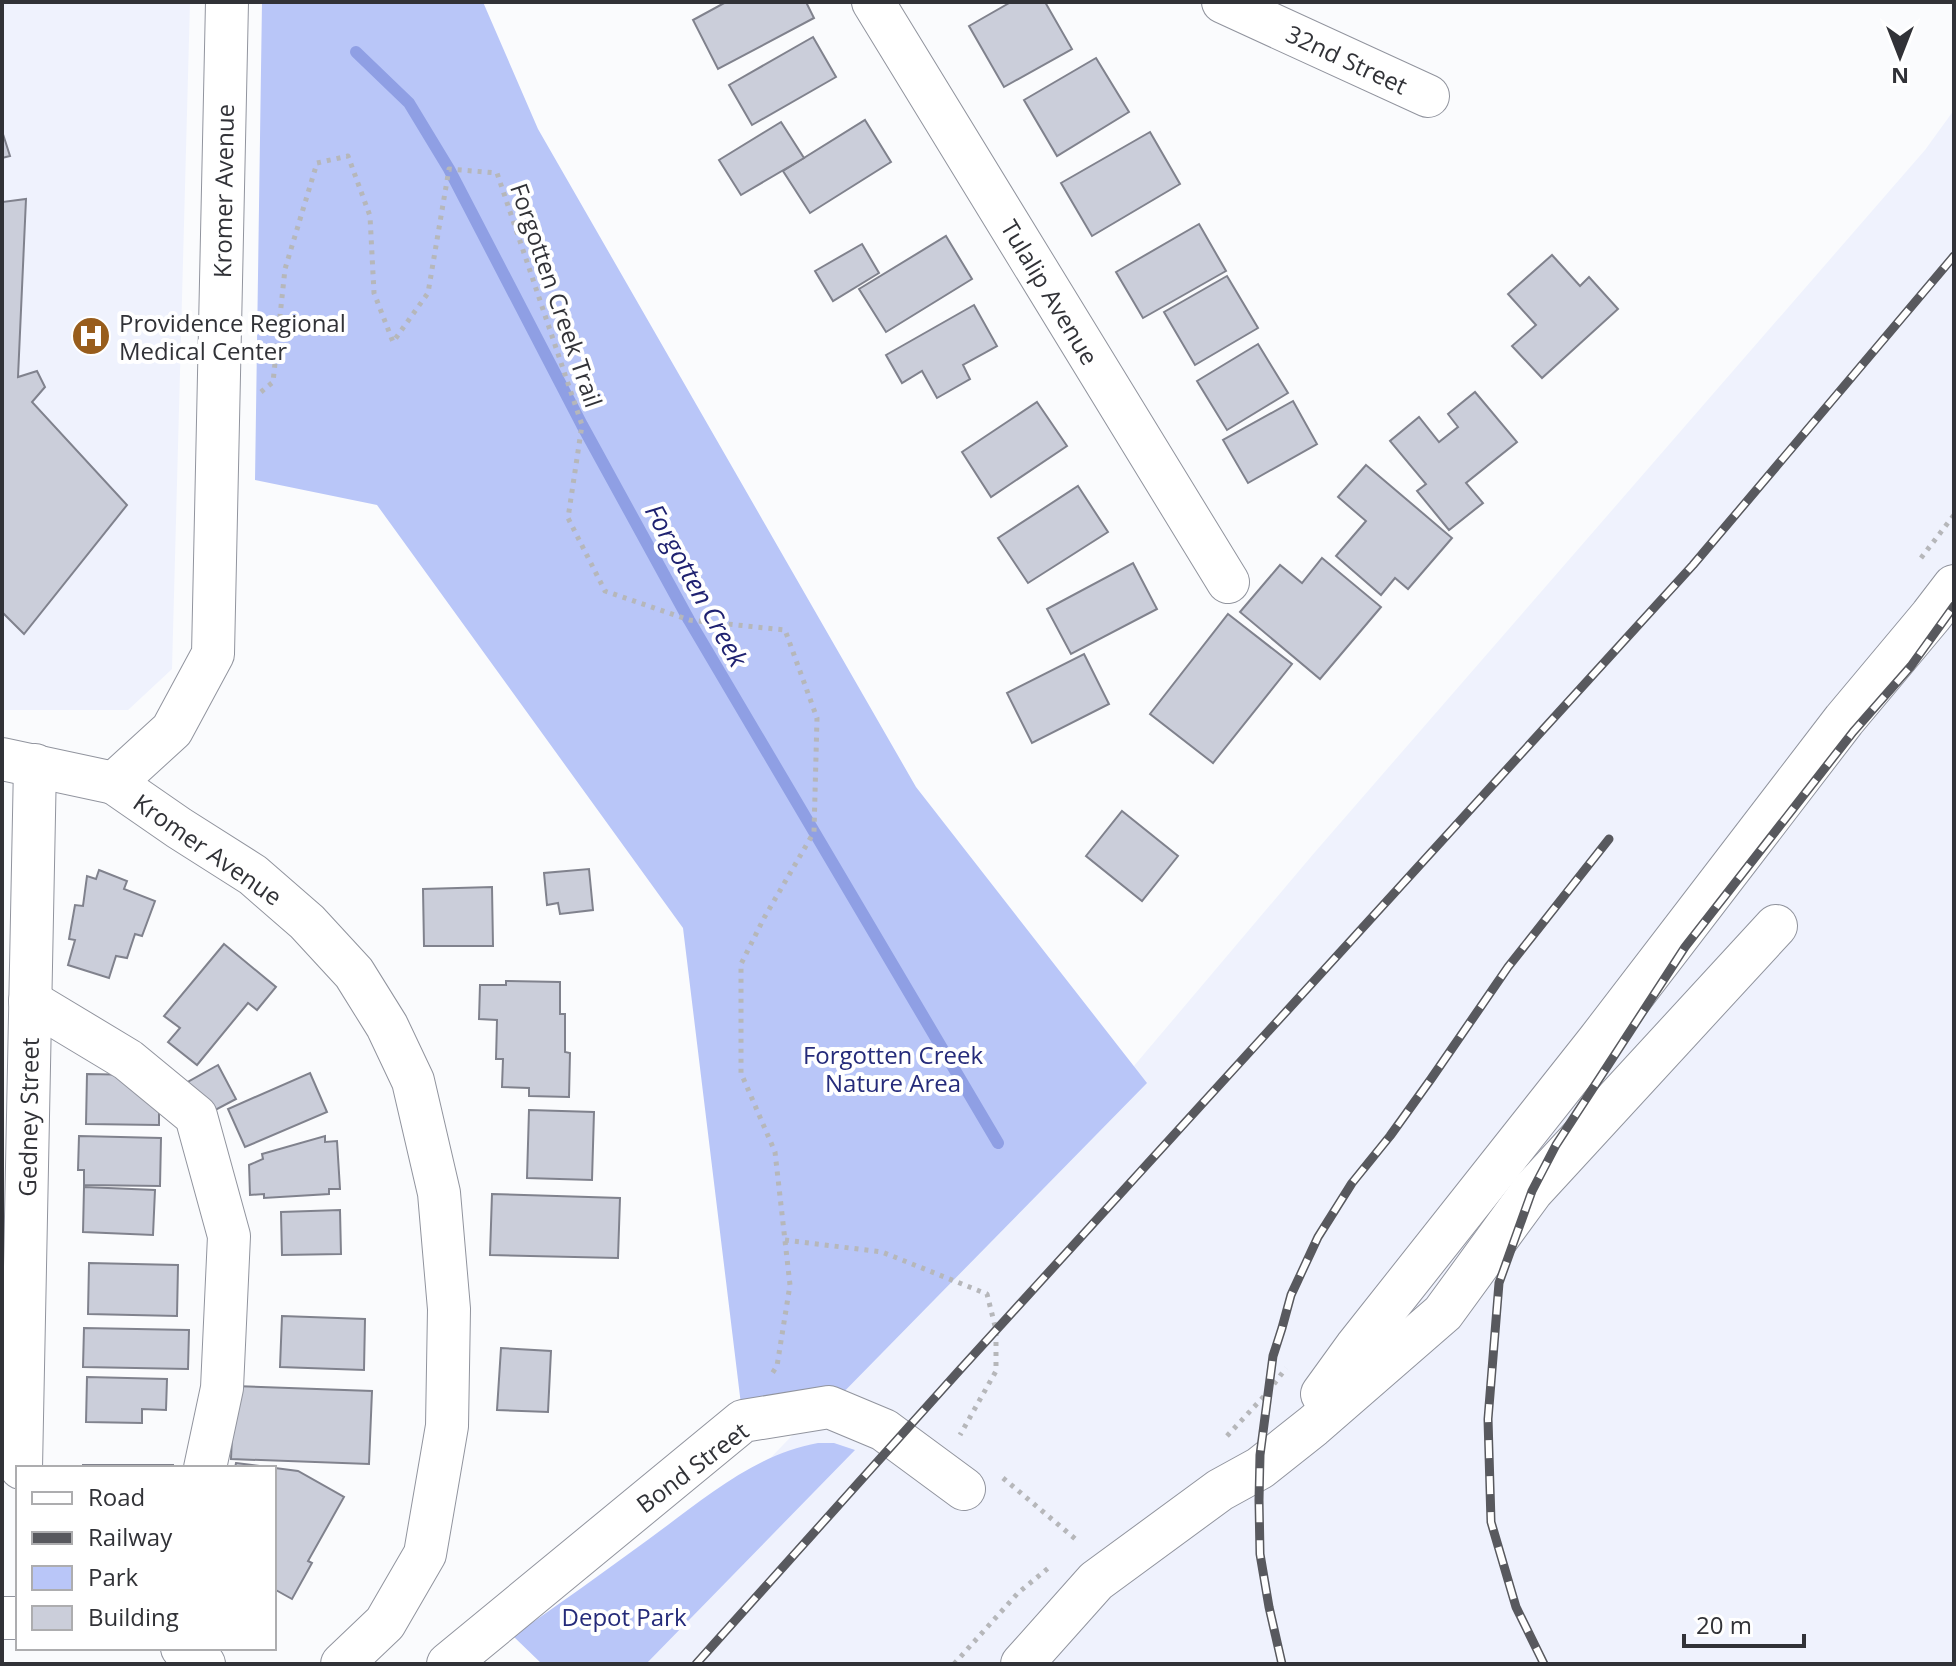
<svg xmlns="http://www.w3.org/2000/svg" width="1956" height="1666" viewBox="0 0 1956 1666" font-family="'Open Sans',sans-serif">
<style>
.built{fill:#eff2fd}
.green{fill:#b9c6f8}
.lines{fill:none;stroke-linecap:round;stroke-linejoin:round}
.stream{stroke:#8f9fe4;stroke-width:12}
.building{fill:#cbceda;stroke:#80828d;stroke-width:2}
.minor-casing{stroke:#91949e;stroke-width:44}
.path{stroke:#b6b7ba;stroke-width:5;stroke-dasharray:4 6;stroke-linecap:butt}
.minor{stroke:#fff;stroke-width:42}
.rail-casing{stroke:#58595e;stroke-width:9}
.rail{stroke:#fff;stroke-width:6;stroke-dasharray:18;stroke-linecap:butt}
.labels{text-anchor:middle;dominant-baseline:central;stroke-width:8;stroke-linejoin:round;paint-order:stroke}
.street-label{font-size:24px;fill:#313237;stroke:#fff}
.poi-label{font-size:24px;fill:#313237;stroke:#fff;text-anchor:start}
.park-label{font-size:24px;fill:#252b7a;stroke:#fff}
.water-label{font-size:26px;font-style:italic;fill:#1f2271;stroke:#fff}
</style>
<rect width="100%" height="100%" fill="#fafbfd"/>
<g class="built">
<path d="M2,2H190L172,669L128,710H2Z"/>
<path d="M1954,110V1664H544L643,1590L1029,1190L1315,852L1925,150Z"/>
</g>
<g class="green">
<path d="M262,2H483L538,129L916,787L1147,1083L829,1407L743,1421L683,928L377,505L255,480Z"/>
<path d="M818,1443H834L855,1450L646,1664H542L513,1636C559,1604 604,1572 649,1539C700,1502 754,1454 818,1443Z"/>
</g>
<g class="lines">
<path class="stream" d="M356,52L409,103L449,169L582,425L689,620L998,1143"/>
</g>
<g class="building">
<path d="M726,2H806L814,18L718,69L693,20Z"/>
<path d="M1011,2H1045L1072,49L1004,87L969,26Z"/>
<path d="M813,37L836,77L752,125L729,85Z"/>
<path d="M1096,58L1129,112L1057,156L1024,100Z"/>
<path d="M865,120L891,162L810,213L783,171Z"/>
<path d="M781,122L804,158L741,195L719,160Z"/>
<path d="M2,131L10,156L2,158Z"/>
<path d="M1150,132L1180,184L1092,236L1061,183Z"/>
<path d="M2,197L3,202L26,199L18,377L37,371L45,387L32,402L127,505L24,634L2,612Z"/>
<path d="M1199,224L1226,271L1143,318L1116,272Z"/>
<path d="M946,236L972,279L886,332L859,289Z"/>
<path d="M862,244L879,273L833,301L815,271Z"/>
<path d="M1552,255L1580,286L1589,277L1618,309L1542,378L1512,346L1536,325L1508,294Z"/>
<path d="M1227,276L1258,328L1195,365L1164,312Z"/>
<path d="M974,305L997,346L963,365L970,379L937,398L922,371L902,383L886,355Z"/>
<path d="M1258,344L1288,393L1227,430L1197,381Z"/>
<path d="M1475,392L1517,442L1466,483L1483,503L1449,530L1417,491L1426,484L1390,441L1419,417L1439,442L1458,427L1448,414Z"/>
<path d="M1293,401L1317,444L1248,483L1223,440Z"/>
<path d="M1037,402L1067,446L991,497L962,452Z"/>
<path d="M1366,465L1452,538L1408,589L1395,578L1381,595L1336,556L1366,521L1338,497Z"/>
<path d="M1078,486L1108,532L1028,583L998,538Z"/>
<path d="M1322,558L1381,607L1320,679L1240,612L1280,565L1302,583Z"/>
<path d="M1133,563L1157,609L1071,654L1047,609Z"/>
<path d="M1228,614L1292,664L1213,763L1150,714Z"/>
<path d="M1084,654L1109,704L1032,743L1007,693Z"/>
<path d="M1122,811L1178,856L1142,901L1086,856Z"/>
<path d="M589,869L593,910L560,914L558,903L547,905L544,873Z"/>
<path d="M99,870L127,881L124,889L155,901L142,936L135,934L127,958L116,956L109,978L68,965L75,940L69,939L75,905L83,906L87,876L96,879Z"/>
<path d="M492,887L493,946H424L423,889Z"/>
<path d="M224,944L276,987L257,1010L248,1003L197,1065L168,1042L180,1028L164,1016Z"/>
<path d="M506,981L560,982V1014H565V1052L570,1053L569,1097L529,1096V1088L502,1087L503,1059H496L497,1020L479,1019L480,985H506Z"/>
<path d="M218,1065L236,1099L204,1116L186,1083Z"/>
<path d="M310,1073L327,1112L245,1147L228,1109Z"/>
<path d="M87,1074L141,1075L159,1091V1125L86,1124Z"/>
<path d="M529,1110L594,1112L592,1180L527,1178Z"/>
<path d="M79,1136L161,1138L160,1186L84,1185V1170H78Z"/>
<path d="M325,1136V1142L337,1141L340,1189H329V1194L264,1198V1194L250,1195L249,1165L263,1159L262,1154Z"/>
<path d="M84,1187L155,1190L153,1235L83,1232Z"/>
<path d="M492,1194L620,1198L618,1258L490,1255Z"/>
<path d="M340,1210L341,1254L282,1255L281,1212Z"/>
<path d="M89,1263L178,1265L177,1316L88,1314Z"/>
<path d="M282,1316L365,1319L364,1370L280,1367Z"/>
<path d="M84,1328L189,1330L188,1369L83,1367Z"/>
<path d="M501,1348L551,1351L548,1412L497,1410Z"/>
<path d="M87,1377L167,1379L166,1410L142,1409V1423L86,1422Z"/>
<path d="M234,1386L372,1391L369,1464L231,1459Z"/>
<path d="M236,1463L298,1471L344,1497L308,1561L312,1563L292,1599L274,1589V1468H235Z"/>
<rect x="83" y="1465" width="90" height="3"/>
</g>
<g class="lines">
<defs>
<g id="minor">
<path d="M227,2L213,654L172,730L114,783L179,828L253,875L307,922L354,973L387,1026L413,1081L439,1193L449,1309L447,1426L425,1554L385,1623L342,1664"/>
<path d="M873,2L1228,582"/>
<path d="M1223,2L1428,96"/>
<path d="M2,759L114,783"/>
<path d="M30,1001L128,1060L196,1116L229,1236L222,1388L205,1468"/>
<path d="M1322,1394L1356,1347L1598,1041L1844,720L1931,616L1954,586"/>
<path d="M21,1468L35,765"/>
<path d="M2,1618H18"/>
<path d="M182,1648L204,1664"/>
<path d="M448,1664L743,1421L829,1407L884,1430L964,1489"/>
<path d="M1022,1664L1096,1581L1220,1490L1260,1468L1313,1426L1443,1313L1532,1191L1776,926"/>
</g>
</defs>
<use href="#minor" class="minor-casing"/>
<g class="path">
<path d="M261,392L273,382L285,269L317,163L348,156L370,216L374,293L393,342L428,293L449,169L497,173L582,425L568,518L605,591L689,620L785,630L817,718L814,832L764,918L741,964V1073L775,1152L790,1285L777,1366L771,1375"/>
<path d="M1921,558L1954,515"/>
<path d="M785,1240L882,1252L987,1294L996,1330V1371L960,1435"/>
<path d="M1227,1436L1268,1392L1286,1368"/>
<path d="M1003,1478L1079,1542"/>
<path d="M954,1664L1018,1593L1052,1565"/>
</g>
<use href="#minor" class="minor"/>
<defs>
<g id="rail">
<path d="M696,1664L957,1373L1693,565L1954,256"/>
<path d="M1282,1664L1269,1607L1260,1554L1259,1500L1260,1455L1273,1356L1282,1328L1291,1295L1318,1237L1352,1183L1390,1136L1431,1079L1508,967L1609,839"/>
<path d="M1544,1664L1516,1607L1491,1522L1488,1419L1499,1283L1532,1191L1556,1145L1685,947L1853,732L1911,666L1954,606"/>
</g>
</defs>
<use href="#rail" class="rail-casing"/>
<use href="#rail" class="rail"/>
</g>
<defs>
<symbol id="hospital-disc" viewBox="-11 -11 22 22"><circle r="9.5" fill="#985d1c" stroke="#fff"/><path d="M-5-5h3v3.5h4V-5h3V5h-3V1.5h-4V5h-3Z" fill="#fff"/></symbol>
</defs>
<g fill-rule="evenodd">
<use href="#hospital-disc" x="69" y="314" width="44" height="44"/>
</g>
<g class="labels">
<g class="street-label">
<text transform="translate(1347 59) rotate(25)">32nd Street</text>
<text transform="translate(223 191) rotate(-89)">Kromer Avenue</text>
<text transform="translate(1050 292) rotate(59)">Tulalip Avenue</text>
<text transform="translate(557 295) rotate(71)">Forgotten Creek Trail</text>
<text transform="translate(208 849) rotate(35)">Kromer Avenue</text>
<text transform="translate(28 1117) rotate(-89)">Gedney Street</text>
<text transform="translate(692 1467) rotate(-37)">Bond Street</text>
</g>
<g class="poi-label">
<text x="119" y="322">Providence Regional<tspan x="119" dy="28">Medical Center</tspan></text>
</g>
<g class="park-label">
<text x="893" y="1054">Forgotten Creek<tspan x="893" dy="28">Nature Area</tspan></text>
<text x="624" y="1616">Depot Park</text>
</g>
<g class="water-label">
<text transform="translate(697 585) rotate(61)">Forgotten Creek</text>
</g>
</g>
<rect width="1956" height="1666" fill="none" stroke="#313237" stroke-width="8"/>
<rect x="16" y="1466" width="260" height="184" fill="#ffffff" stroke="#adadaf" stroke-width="2"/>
<rect x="32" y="1492" width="40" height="12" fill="#ffffff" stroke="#adadaf" stroke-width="2"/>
<text x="88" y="1506" font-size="24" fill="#313237">Road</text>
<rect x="32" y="1532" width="40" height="12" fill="#58595e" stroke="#adadaf" stroke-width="2"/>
<text x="88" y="1546" font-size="24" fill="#313237">Railway</text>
<rect x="32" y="1566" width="40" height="24" fill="#b9c6f8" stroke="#adadaf" stroke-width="2"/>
<text x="88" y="1586" font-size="24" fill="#313237">Park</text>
<rect x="32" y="1606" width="40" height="24" fill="#cbceda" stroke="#adadaf" stroke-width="2"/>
<text x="88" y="1626" font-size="24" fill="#313237">Building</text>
<g transform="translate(1900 56) rotate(180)" stroke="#ffffff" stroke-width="6" paint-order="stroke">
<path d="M0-6L14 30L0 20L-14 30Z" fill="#313237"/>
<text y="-12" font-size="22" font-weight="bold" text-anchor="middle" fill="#313237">N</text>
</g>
<path d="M1684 1634v12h120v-12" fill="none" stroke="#313237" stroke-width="4"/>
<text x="1696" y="1634" font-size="24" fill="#313237" stroke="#ffffff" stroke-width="6" paint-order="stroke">20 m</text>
</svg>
